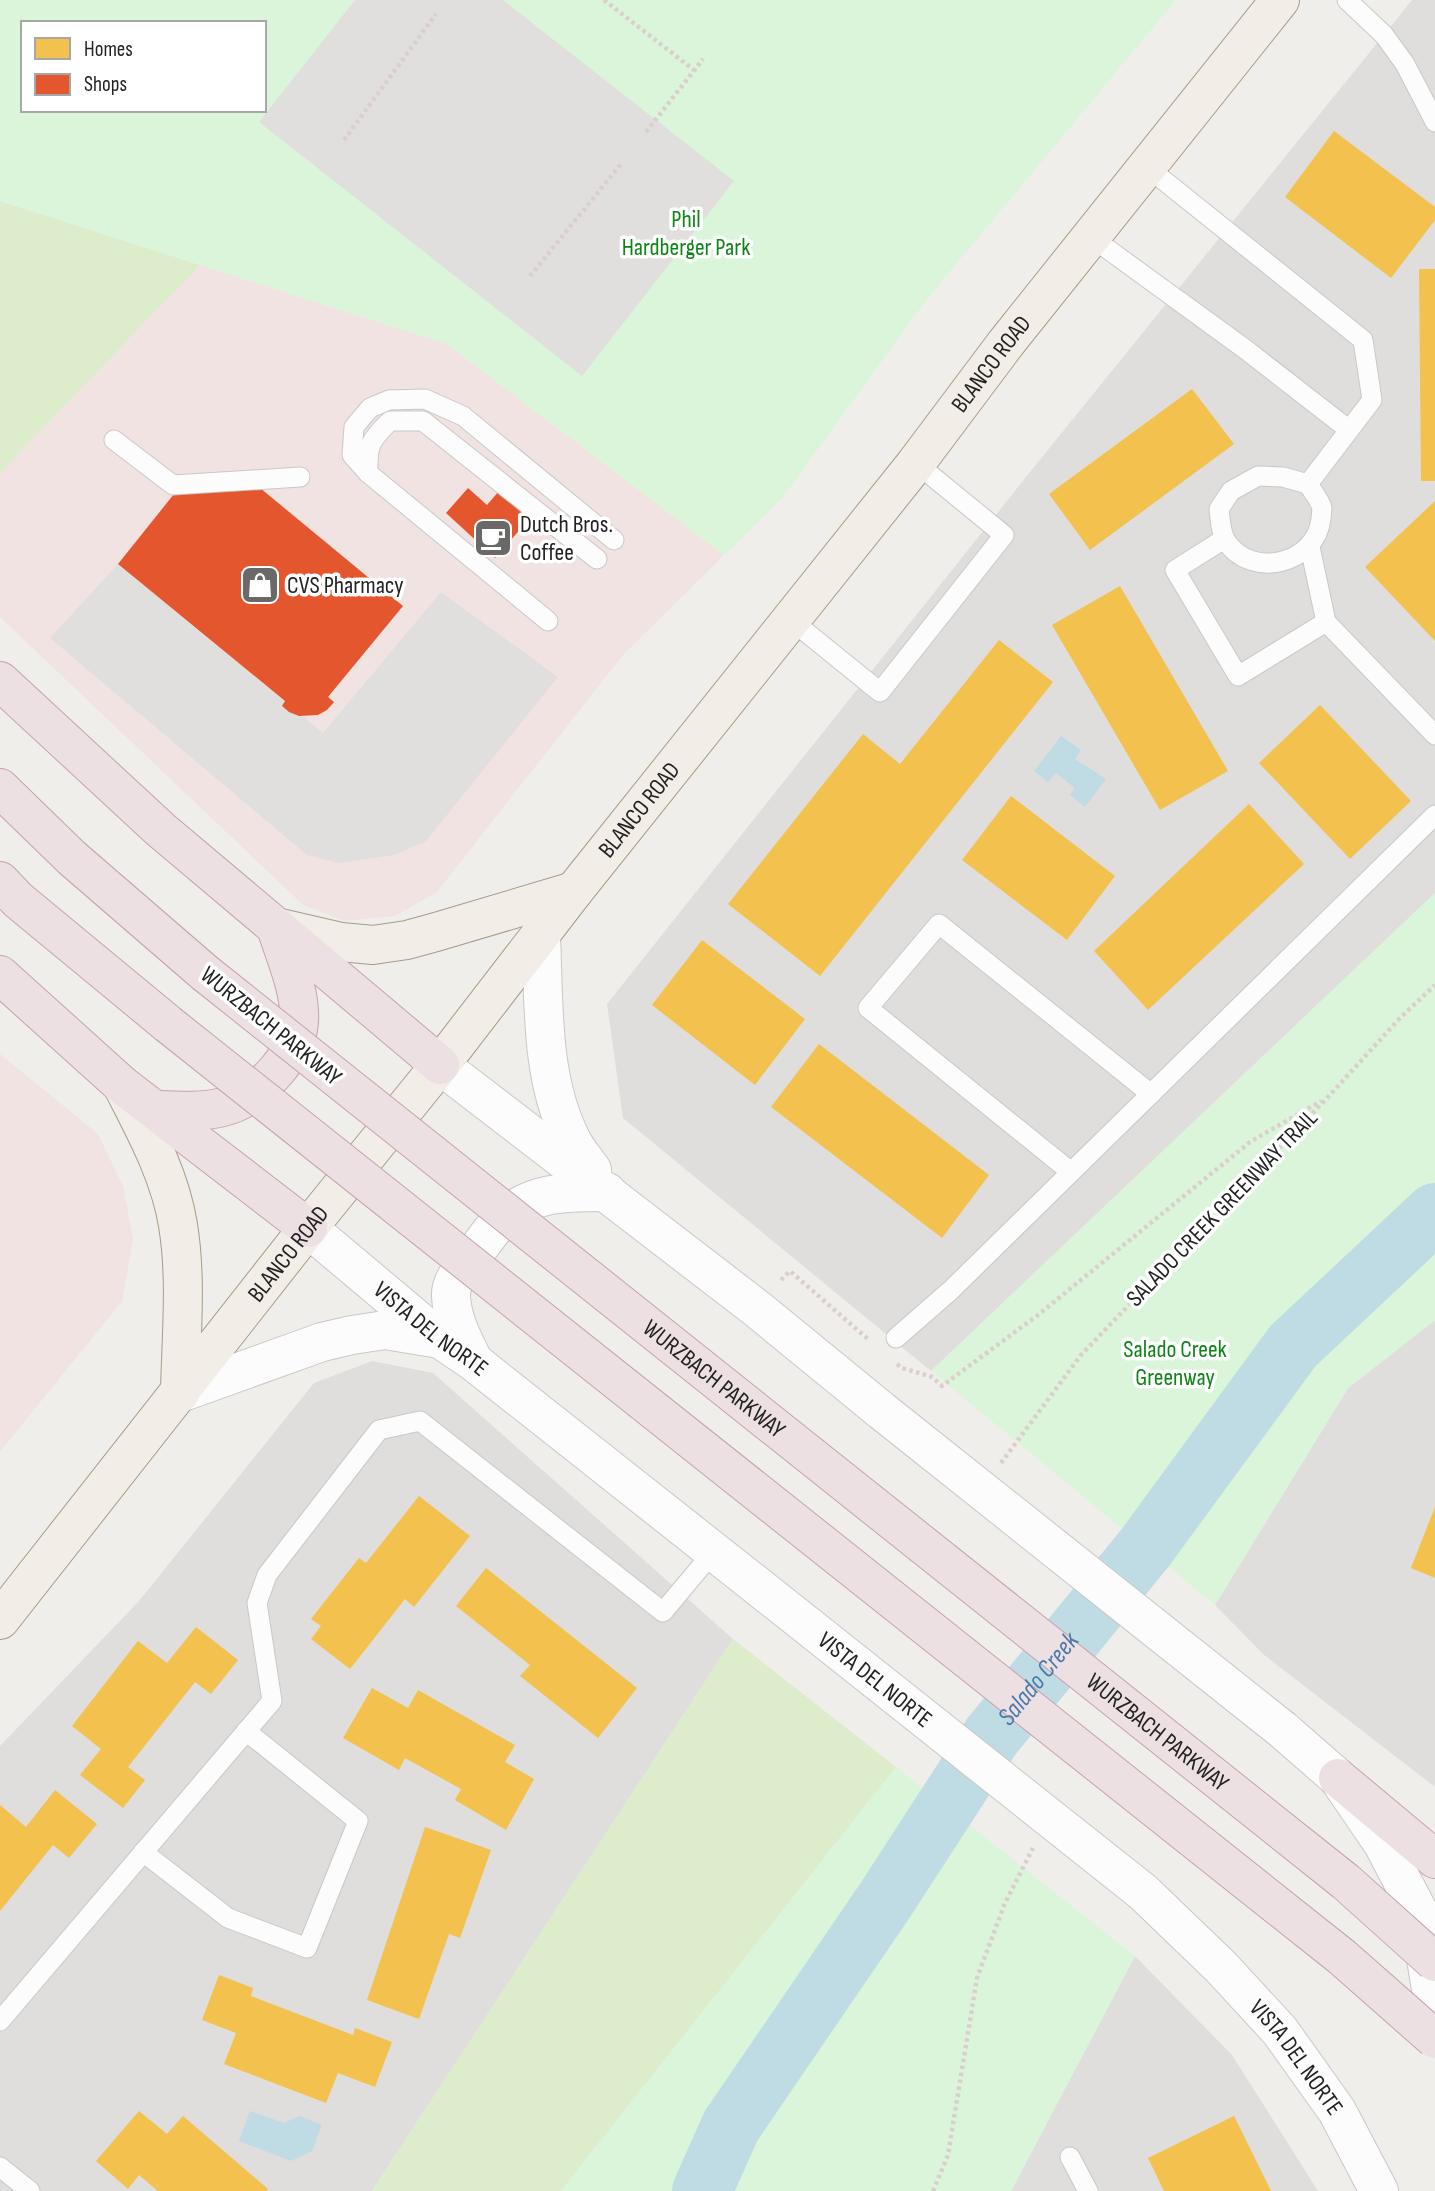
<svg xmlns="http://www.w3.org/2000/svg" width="1435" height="2191" viewBox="0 0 1435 2191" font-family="'Sofia Sans Condensed',sans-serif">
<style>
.residential{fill:#dfdedc}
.commercial{fill:#f1e3e1}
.grass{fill:#ddeccb}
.park{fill:#daf5da;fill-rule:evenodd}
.parking{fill:#e0dfde}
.water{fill:#bfdbe3}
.homes{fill:#f2c14e}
.shops{fill:#e4572e}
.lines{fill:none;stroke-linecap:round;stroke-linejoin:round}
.river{stroke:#bfdbe3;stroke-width:60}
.service-casing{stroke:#c9c8c7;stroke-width:21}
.tertiary-casing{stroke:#c9c8c7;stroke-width:40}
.primary-casing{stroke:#a79c86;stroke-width:40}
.motorway-casing{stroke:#c5a2ac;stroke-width:40}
.path{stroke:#dccecd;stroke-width:4.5;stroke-dasharray:3.5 3.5;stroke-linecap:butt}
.service{stroke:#fdfcfc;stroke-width:19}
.tertiary{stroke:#fdfcfc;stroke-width:38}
.primary{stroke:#f3ede7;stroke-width:38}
.motorway{stroke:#ece0e2;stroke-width:38}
.tertiary-bridge-casing{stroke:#c9c8c7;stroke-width:40;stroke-linecap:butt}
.motorway-bridge-casing{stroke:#c5a2ac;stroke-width:40;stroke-linecap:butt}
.tertiary-bridge{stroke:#fdfcfc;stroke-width:38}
.motorway-bridge{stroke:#ece0e2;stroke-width:38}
.labels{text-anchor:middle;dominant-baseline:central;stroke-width:7;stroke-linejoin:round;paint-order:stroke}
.park-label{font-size:24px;fill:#0c8416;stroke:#fff}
.street-label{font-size:24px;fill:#222;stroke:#fff}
.poi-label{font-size:24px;fill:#222;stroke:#fff;text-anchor:start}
.water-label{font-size:26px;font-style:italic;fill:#4a7aab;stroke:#fff}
</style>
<rect width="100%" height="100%" fill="#f0eeeb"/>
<g class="residential">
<path d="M1412,0H1435V893L931,1371L623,1118L607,1004L1026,477Z"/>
<path d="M1435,1320V1787L1263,1654L1215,1605L1348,1388Z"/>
<path d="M372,1361L433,1373L733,1639L372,2191H0V1746L139,1601L314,1383Z"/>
<path d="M1135,1956L1232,2055L1318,2191H1011Z"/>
</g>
<g class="commercial">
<path d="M200,265L447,344L724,555L623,655L436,893L395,916L345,921L303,905L0,617V473Z"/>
<path d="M0,1054L98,1134L123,1186L133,1239L122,1301L0,1452Z"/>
</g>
<g class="grass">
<path d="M0,201L200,265L0,473Z"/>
<path d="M733,1639L896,1767L561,2191H372Z"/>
</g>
<g class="park">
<path d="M0,0H1176L927,299L783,497L724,555L447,344L0,201ZM23,23H264V110H23Z"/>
<path d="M1435,893V1320L1348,1388L1215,1605L931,1371Z"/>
<path d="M896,1767L1135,1956L1011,2191H561Z"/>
</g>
<g class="parking">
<path d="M355,0H503L734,181L582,376L259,122Z"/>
<path d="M118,564L323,733L441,592L558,677L426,841L394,855L339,863L307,855L50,638Z"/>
</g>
<g class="water">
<path d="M1061,736L1081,750L1075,759L1106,779L1085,807L1070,795L1075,788L1056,773L1048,782L1034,771Z"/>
<path d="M250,2111L284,2123L299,2116L322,2125L312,2151L291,2161L239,2141Z"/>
</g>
<g class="homes">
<path d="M1334,131L1435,207V220L1391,278L1285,197Z"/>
<path d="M1419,269H1435V481H1421Z"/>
<path d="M1192,389L1234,444L1090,550L1049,494Z"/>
<path d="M1435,501V641L1365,567Z"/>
<path d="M1120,586L1228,771L1160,810L1052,625Z"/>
<path d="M999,640L1053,682L820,976L728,904L863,734L900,764Z"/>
<path d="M1320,705L1411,801L1350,859L1259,763Z"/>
<path d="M1011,796L1115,876L1067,940L962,860Z"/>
<path d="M1249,804L1304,864L1148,1010L1094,951Z"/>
<path d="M702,940L805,1019L755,1085L652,1005Z"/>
<path d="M819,1044L989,1175L942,1238L771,1107Z"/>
<path d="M419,1496L470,1536L414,1607L405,1599L350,1669L311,1639L321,1626L311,1619L359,1558L366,1563Z"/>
<path d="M1435,1507V1578L1411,1568Z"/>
<path d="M486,1568L637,1688L598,1738L520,1676L530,1665L456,1606Z"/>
<path d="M196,1627L238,1660L211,1694L195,1682L128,1767L145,1780L123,1808L80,1775L101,1749L72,1726L138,1641L167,1663Z"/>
<path d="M372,1688L408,1708L418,1690L515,1745L505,1762L534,1779L506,1830L455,1800L461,1789L405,1758L399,1770L343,1738Z"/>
<path d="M55,1790L97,1824L69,1858L53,1845L0,1911V1805L26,1827Z"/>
<path d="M425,1827L491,1850L460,1938L449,1934L419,2019L367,2000Z"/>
<path d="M219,1975L253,1988L251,1996L353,2035L355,2028L392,2042L375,2087L338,2073L326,2103L224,2064L236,2033L202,2020Z"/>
<path d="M139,2111L167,2134L183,2116L268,2189L266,2191H158L139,2175L128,2189L96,2161Z"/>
<path d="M1234,2116L1271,2191H1164L1148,2158Z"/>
</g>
<g class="shops">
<path d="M254,483L403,606L328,697L334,702L327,710L318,715L299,716L289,712L282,706L285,701L118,564L174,494Z"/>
<path d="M468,488L487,505L499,491L530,518L495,558L446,513Z"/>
</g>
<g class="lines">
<path class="river" id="s1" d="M702,2191L731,2126L884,1902L991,1737L1145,1548L1293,1346L1435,1213"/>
<defs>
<g id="service">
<path d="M1347,0L1384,35L1405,64L1435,122"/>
<path d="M1147,167L1363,340L1372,400L1308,484"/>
<path d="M1091,237L1245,349L1348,429"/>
<path d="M114,440L173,485L300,477"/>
<path d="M368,473L352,455L354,427L370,408L389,400L425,399L463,416L614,540"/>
<path d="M1258,476L1283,477L1308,484C1312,491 1320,500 1322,508C1322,508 1321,518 1321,519C1316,564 1251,580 1226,541C1221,533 1220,519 1219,509L1231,491Z"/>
<path d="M1224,539L1175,570L1238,676L1326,622"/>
<path d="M1310,547L1326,622L1435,735"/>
<path d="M791,620L880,692L1004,535L916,463"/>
<path d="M548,621L368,473C367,446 370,440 390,421H423L597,559"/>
<path d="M1071,1172L868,1008L939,924L1151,1094"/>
<path d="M896,1338L951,1290L1435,815"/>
<path d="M143,1852L228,1918L307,1948L358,1821L246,1731"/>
<path d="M0,2021L272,1701L257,1603L267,1575L379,1430L420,1421L663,1612L714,1551"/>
<path d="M1070,2157L1088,2191"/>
<path d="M0,2167L30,2191"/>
</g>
<g id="tertiary">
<path d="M541,935C544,1002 540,1077 571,1139C576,1150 585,1160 592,1170"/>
<path d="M440,1065L756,1308L882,1411"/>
<path id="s2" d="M308,1228L440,1339L474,1362L760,1588"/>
<path d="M474,1362C464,1342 452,1320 451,1296C450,1280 465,1266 474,1254C483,1243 491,1230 501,1220C531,1191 568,1192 607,1192"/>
<path d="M180,1393L322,1342L352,1335L385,1330L440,1339"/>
<path d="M1283,1730L1338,1778L1383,1844L1418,1911L1435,2013"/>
<path id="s3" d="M1143,1892L1221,1967L1280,2031L1337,2111L1379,2191"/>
</g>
<g id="primary">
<path d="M276,927L341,942L373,945L407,940L436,932L574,891"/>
<path d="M122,1085C145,1130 170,1175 178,1225C187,1280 181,1337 180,1393"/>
<path id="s4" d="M0,1620L308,1228L440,1065L574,891L916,463L1006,343L1280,0"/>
</g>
<g id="motorway">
<path d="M0,681L161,830L440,1065"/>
<path d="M0,788L72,858L205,973"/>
<path d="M0,881L18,900L168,1024"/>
<path d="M0,975L122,1085L308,1228"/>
<path d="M155,1110C208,1112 240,1114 277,1070C288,1057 298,1039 299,1022C301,990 285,957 276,927"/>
<path d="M1338,1778L1435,1859"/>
</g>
</defs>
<use href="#service" class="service-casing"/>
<use href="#tertiary" class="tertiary-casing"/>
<use href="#primary" class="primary-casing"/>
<use href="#motorway" class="motorway-casing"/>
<g class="path">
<path d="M604,0L694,70"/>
<path d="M646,132L703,59"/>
<path d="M344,140L436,14"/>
<path d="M530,276L621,164"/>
<path d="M781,1280L790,1271L869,1340"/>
<path d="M897,1364L902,1368L932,1377L942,1386L1038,1315L1250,1142L1321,1101"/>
<path d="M1001,1463L1081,1355L1328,1097L1400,1018L1435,985"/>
<path d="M933,2191L948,2155L977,1978L1005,1903L1033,1848"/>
</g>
<use href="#service" class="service"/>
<use href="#tertiary" class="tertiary"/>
<use href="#primary" class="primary"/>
<use href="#motorway" class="motorway"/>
<defs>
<g id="tertiary-bridge">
<path d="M882,1411L1283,1730"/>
<path id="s5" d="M760,1588L1143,1892"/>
</g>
<g id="motorway-bridge">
<path id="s6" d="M205,973L1346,1882L1435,1962"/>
<path d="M168,1024L1342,1957L1435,2039"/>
</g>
</defs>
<use href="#tertiary-bridge" class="tertiary-bridge-casing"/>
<use href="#motorway-bridge" class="motorway-bridge-casing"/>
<use href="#tertiary-bridge" class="tertiary-bridge"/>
<use href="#motorway-bridge" class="motorway-bridge"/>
</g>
<defs>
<symbol id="cafe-square" viewBox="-11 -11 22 22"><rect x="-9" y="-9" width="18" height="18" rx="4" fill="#6a6968" stroke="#fff"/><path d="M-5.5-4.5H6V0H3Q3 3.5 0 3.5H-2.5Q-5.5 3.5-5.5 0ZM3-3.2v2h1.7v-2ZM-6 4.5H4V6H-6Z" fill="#fff"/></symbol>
<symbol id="shop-square" viewBox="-11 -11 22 22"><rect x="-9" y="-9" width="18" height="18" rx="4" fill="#6a6968" stroke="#fff"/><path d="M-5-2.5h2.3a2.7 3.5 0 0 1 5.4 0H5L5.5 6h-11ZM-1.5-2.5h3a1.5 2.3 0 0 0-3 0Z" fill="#fff"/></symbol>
</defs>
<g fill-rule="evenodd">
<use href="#cafe-square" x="471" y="516" width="44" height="44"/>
<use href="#shop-square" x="238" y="563" width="44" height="44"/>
</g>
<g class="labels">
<g class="park-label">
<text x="686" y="219">Phil<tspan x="686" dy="28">Hardberger Park</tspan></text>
<text x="1175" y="1349">Salado Creek<tspan x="1175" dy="28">Greenway</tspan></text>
</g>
<g class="street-label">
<text stroke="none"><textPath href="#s4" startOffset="1600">BLANCO ROAD</textPath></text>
<text stroke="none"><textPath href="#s4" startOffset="1032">BLANCO ROAD</textPath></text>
<text transform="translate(271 1026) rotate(39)">WURZBACH PARKWAY</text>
<text transform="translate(1222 1208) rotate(-46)">SALADO CREEK GREENWAY TRAIL</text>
<text stroke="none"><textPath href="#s4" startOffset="466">BLANCO ROAD</textPath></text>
<text stroke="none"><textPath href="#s2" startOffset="159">VISTA DEL NORTE</textPath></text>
<text stroke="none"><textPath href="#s6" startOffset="651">WURZBACH PARKWAY</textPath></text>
<text stroke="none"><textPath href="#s5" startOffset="147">VISTA DEL NORTE</textPath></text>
<text stroke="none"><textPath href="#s6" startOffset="1218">WURZBACH PARKWAY</textPath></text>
<text stroke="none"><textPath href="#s3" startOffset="226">VISTA DEL NORTE</textPath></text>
</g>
<g class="poi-label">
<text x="520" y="524">Dutch Bros.<tspan x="520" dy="28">Coffee</tspan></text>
<text x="287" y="585">CVS Pharmacy</text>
</g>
<g class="water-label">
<text stroke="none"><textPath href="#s1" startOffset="614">Salado Creek</textPath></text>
</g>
</g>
<rect x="21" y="21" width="245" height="91" fill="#ffffff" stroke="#a7a7a7" stroke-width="2"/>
<rect x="35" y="38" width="35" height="21" fill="#f2c14e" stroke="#a7a7a7" stroke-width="2"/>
<text x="84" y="56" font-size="21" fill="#222222">Homes</text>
<rect x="35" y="74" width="35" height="21" fill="#e4572e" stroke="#a7a7a7" stroke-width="2"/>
<text x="84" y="91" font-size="21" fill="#222222">Shops</text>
</svg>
